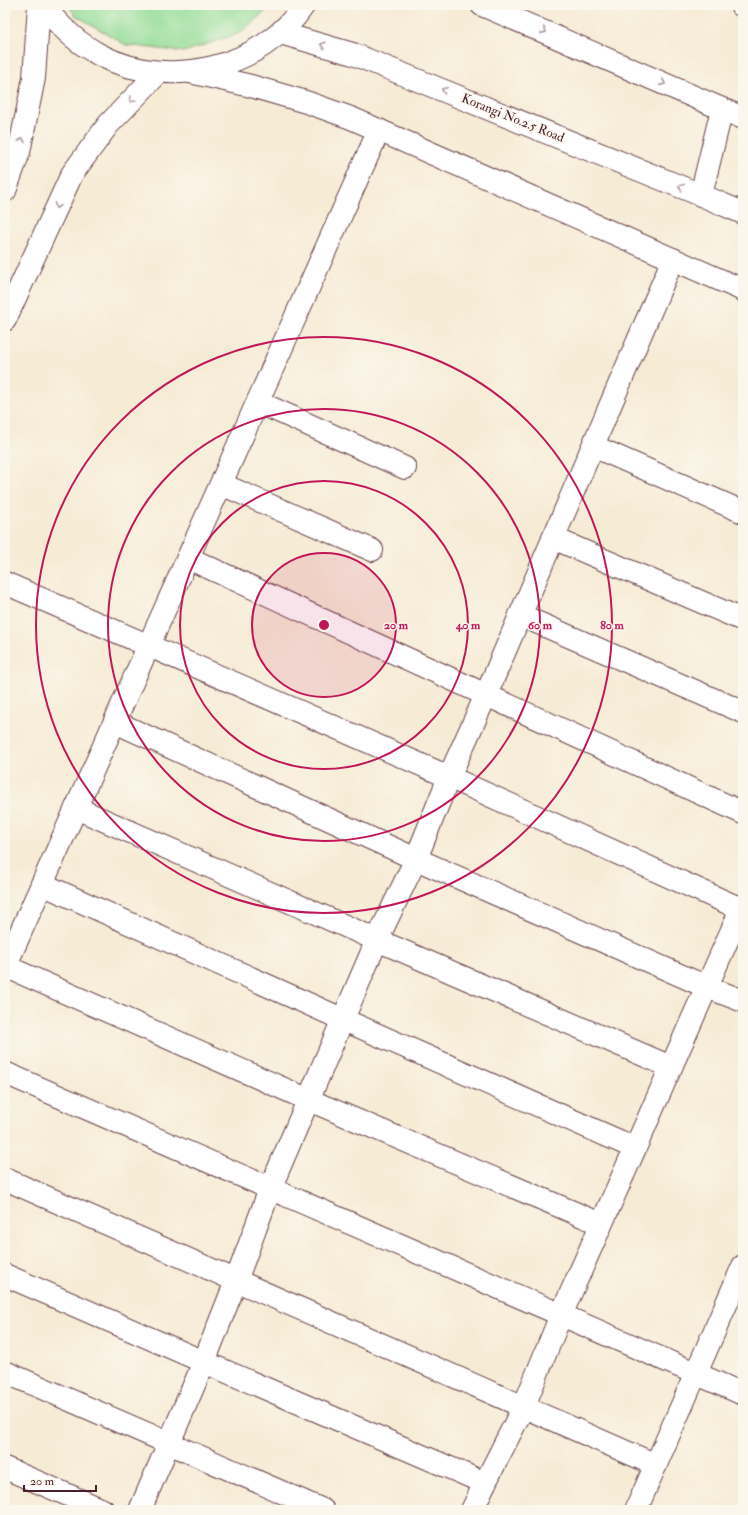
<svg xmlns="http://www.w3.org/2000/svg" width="748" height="1515" viewBox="0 0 748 1515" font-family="'IM FELL Double Pica',serif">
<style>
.green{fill:#94dd99;stroke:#6f7e62}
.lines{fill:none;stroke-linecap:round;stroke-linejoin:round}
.minor-casing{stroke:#643e44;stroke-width:24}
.major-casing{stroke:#643e44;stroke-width:24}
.minor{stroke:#fff;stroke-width:22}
.major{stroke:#fff;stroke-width:22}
.oneway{stroke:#ae9aa0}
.ring{fill:none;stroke:#c2185b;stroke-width:2}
.labels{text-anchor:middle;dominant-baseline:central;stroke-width:3;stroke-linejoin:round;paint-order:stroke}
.street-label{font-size:13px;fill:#4a1f2b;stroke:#fbf7ec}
.centre{fill:#c2185b;stroke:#fbf7ec;stroke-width:2}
.ring-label{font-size:12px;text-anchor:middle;font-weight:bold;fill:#c2185b;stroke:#fbf7ec;stroke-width:3;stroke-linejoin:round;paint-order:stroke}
</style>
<rect width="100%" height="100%" fill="#fbf7ec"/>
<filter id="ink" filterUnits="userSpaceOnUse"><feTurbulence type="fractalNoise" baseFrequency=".025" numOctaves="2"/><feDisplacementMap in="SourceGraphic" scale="8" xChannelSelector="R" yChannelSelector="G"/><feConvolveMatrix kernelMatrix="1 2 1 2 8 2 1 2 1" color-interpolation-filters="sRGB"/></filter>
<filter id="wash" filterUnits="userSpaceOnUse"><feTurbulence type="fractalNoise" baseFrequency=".012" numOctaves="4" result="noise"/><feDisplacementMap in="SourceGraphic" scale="16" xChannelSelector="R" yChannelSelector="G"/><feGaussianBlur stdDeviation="0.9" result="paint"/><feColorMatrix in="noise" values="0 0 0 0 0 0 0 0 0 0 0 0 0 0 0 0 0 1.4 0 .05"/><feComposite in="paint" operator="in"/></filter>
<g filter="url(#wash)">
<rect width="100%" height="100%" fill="#f6ebd5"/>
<path class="green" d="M68,5H273L240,33L184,52L126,45L75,15Z"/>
</g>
<g filter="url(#ink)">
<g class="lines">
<defs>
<g id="minor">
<path d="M482,5L743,118"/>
<path d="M741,5L743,6"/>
<path d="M280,33L353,54L701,195L743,213"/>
<path d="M190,72L251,86L306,102L351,118L743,290"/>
<path d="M701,195L722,109"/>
<path d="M258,402L405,468"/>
<path d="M593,446L743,512"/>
<path d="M221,484L372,550"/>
<path d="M553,538L743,620"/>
<path d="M188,558L743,813"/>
<path d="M5,583L449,777L741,909"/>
<path d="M520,615L743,712"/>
<path d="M115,722L416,859L707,987L743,1001"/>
<path d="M76,808L377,940L671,1067"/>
<path d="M42,884L344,1020L635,1148"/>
<path d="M5,966L309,1100L601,1224"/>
<path d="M5,967L379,130"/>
<path d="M5,1073L743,1394"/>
<path d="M5,1179L656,1465"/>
<path d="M5,1275L204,1362L485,1483"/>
<path d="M5,1372L323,1510"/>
<path d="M5,1468L103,1510"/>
<path d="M140,1510L204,1362L236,1281L270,1189L377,940L416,859L449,777L486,695L673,259"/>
<path d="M472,1510L485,1483L524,1406L561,1315L743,905"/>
<path d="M636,1510L743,1266"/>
</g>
<g id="major">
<path d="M43,5C59,26 78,44 102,56C169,90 262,69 304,5"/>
<path d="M5,191L19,152L34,78L39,5"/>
<path d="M5,320L72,174L108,125L159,72"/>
</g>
</defs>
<use href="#minor" class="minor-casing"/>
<use href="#major" class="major-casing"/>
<use href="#minor" class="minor"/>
<use href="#major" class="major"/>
</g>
<defs><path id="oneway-chevron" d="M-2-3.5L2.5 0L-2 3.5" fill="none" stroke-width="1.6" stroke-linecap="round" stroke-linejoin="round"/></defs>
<g class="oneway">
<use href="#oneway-chevron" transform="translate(544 31) rotate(24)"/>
<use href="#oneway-chevron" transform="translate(323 45) rotate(-164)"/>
<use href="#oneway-chevron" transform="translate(663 83) rotate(24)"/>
<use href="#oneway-chevron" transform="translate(444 90) rotate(-158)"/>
<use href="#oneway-chevron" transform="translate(132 100) rotate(133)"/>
<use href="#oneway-chevron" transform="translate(22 140) rotate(-79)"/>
<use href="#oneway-chevron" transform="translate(681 187) rotate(-158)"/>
<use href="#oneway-chevron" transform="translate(57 206) rotate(114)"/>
</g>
</g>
<circle cx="324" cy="625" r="72" fill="#c2185b" fill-opacity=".12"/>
<g class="ring">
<circle cx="324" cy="625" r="72"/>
<circle cx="324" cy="625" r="144"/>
<circle cx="324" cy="625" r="216"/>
<circle cx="324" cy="625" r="288"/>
</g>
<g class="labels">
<g class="street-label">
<text transform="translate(513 118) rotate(22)">Korangi No.2.5 Road</text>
</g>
</g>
<circle cx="324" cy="625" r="6" class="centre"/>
<g class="ring-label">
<text x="396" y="629">20 m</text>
<text x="468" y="629">40 m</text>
<text x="540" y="629">60 m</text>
<text x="612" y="629">80 m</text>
</g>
<rect width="748" height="1515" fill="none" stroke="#fbf7ec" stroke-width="20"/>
<path d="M24 1485v6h72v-6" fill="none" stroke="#4a1f2b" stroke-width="2"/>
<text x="30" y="1485" font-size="12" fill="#4a1f2b" stroke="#fbf7ec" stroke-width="3" paint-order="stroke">20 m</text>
</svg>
